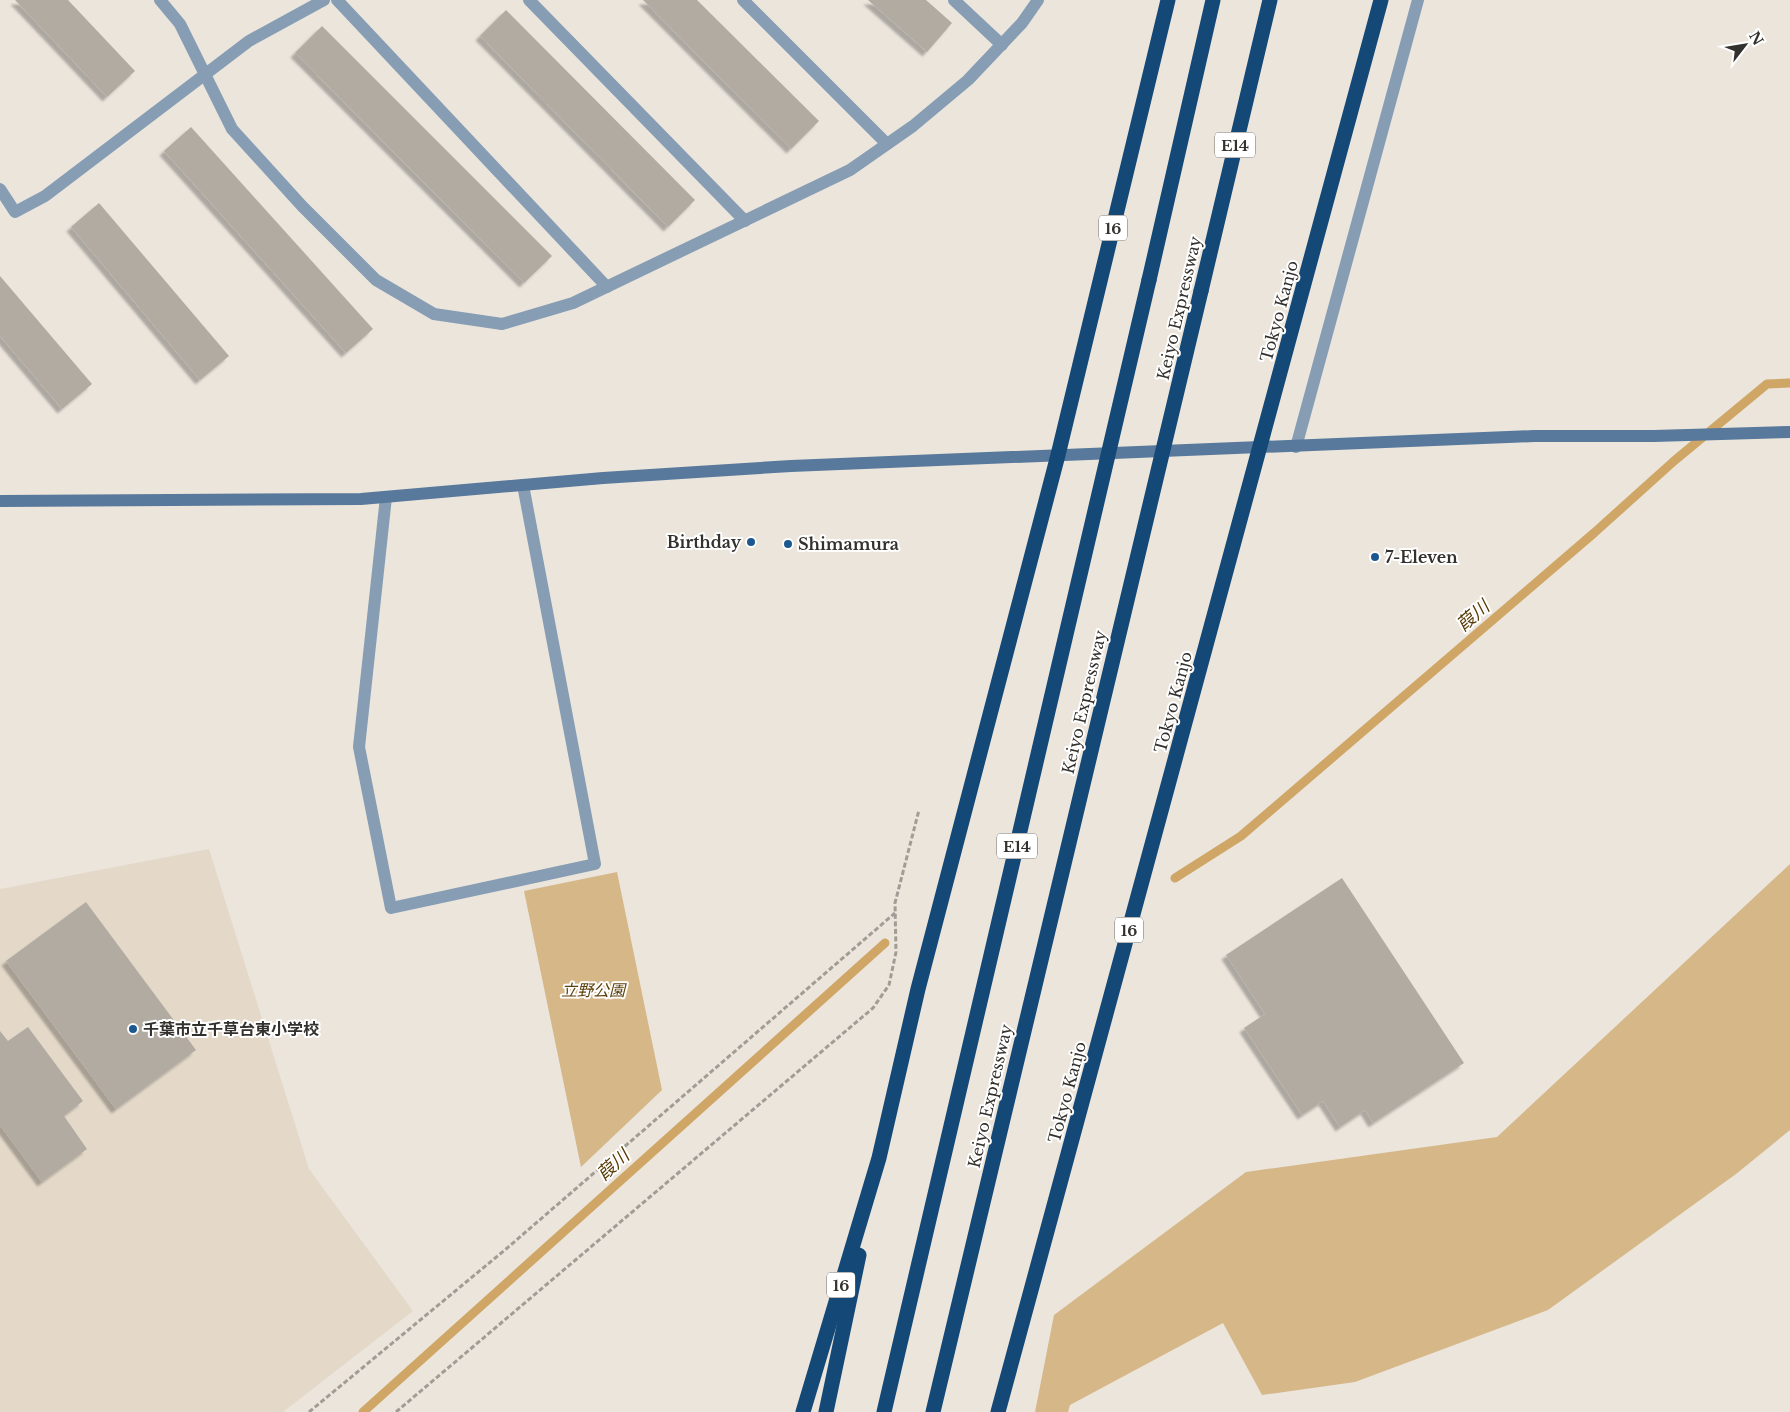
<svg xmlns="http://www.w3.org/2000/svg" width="1790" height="1412" viewBox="0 0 1790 1412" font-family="'Libre Baskerville','Noto Sans JP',serif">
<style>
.built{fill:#e4d9c9}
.green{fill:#d6b788}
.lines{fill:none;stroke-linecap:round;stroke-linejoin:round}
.stream{stroke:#cfa665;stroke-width:9}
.building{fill:#b1aba2;filter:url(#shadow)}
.path{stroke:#a19d96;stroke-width:3;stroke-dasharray:5 2.5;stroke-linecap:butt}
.street{stroke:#869db4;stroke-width:12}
.secondary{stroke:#58799b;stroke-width:12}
.highway{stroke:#144877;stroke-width:15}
.highway-bridge{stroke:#144877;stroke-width:15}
.poi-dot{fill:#1c588f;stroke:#fff;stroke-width:2}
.labels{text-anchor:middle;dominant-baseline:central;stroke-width:4;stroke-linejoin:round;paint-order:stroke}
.shield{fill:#fff;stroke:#706f6c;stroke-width:1}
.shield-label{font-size:15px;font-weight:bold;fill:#33312d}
.street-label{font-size:16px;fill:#33312d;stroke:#fff}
.poi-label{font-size:16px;font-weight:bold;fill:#33312d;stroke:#fff;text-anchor:start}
.park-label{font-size:16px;font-style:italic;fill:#5d410d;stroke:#fff}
.water-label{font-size:18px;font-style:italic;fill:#573b04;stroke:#fff}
</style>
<defs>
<filter id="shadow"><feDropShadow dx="-4.5" dy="4.5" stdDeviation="1" flood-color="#0004"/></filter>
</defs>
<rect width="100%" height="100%" fill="#ebe5dc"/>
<path class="built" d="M209,849L309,1169L413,1311L283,1412H0V889Z"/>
<g class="green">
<path d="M1790,864V1130L1736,1174L1548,1310L1355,1382L1262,1395L1223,1323L1070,1405L1068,1412H1035L1054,1315L1246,1172L1497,1137Z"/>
<path d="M617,872L662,1090L581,1167L524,891Z"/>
</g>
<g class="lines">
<g class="stream">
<path d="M1175,878L1241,836L1594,533L1674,461L1767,384L1790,383"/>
<path d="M363,1412L885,943"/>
</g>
</g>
<g class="building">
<path d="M15,0H68L135,71L107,97Z"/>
<path d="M643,0H697L819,121L791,149Z"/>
<path d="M868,0H926L952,23L927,52Z"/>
<path d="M506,10L695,200L668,227L480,36Z"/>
<path d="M322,26L552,256L524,283L295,53Z"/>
<path d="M191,127L373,329L346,353L164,151Z"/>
<path d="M99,203L229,356L200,380L71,227Z"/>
<path d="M0,276L92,384L62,409L0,336Z"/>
<path d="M1342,878L1464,1063L1373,1123L1365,1110L1340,1127L1323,1101L1302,1115L1244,1028L1265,1014L1226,955Z"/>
<path d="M86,902L196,1050L116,1109L6,961Z"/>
<path d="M28,1027L83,1101L64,1116L87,1149L42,1182L0,1125V1031L8,1041Z"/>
</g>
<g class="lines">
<g class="path">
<path d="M309,1412L506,1249L895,913"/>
<path d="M396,1412L873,1008L889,985L896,952L895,903L919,810"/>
</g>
<g class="street">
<path d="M160,0L180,24L232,129L302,206L376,280L434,314L502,324L573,303L850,170L913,126L968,80L1022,23L1038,0"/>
<path d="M337,0L607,287"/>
<path d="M529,0L745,221"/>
<path d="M743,0L887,144"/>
<path d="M954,0L1002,45"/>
<path d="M0,189L15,212L45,196L249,41L324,0"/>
<path d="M1296,447L1418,0"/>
<path d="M386,497L359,747L391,908L595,864L523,485"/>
</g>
<path class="secondary" d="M0,501L361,499L603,478L791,466L1534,436H1654L1790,432"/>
<g class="highway">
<path d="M1149,280L1213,0"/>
<path d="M1201,291L1270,0"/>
<path d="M803,1412L879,1158L918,989L1058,455L1168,0"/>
<path d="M826,1412L859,1255"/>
<path d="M998,1412L1381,0"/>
</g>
<g class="highway-bridge">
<path d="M884,1412L1149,280"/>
<path d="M933,1412L1201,291"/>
</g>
</g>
<g class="poi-dot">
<circle cx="751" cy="542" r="5"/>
<circle cx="788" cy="544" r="5"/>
<circle cx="1375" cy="557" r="5"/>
<circle cx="133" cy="1029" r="5"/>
</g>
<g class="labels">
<g class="shield">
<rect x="1215" y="132.5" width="40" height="25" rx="4"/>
<rect x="1099" y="215.5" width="28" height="25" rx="4"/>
<rect x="997" y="833.5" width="40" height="25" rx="4"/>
<rect x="1115" y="917.5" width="28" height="25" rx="4"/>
<rect x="827" y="1272.5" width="28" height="25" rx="4"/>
</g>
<g class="shield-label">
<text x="1235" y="145">E14</text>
<text x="1113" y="228">16</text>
<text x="1017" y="846">E14</text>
<text x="1129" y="930">16</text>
<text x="841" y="1285">16</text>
</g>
<g class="street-label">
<text transform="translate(1179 308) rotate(-77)">Keiyo Expressway</text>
<text transform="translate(1279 311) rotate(-75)">Tokyo Kanjo</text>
<text transform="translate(1084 702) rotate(-77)">Keiyo Expressway</text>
<text transform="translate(1173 702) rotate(-75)">Tokyo Kanjo</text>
<text transform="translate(1067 1092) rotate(-75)">Tokyo Kanjo</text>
<text transform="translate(990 1096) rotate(-77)">Keiyo Expressway</text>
</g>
<g class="poi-label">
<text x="741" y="542" text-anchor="end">Birthday</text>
<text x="798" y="544">Shimamura</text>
<text x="1385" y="557">7-Eleven</text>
<text x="143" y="1029">千葉市立千草台東小学校</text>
</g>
<g class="park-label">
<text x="593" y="990">立野公園</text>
</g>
<g class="water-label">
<text transform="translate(1473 616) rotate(-41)">葭川</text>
<text transform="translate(613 1165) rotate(-42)">葭川</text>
</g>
</g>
<g transform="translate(1745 45) rotate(59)" stroke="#ffffff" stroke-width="4" paint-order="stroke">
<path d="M0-4L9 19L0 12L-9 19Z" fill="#33312d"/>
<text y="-8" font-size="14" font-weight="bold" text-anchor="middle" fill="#33312d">N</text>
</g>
</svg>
